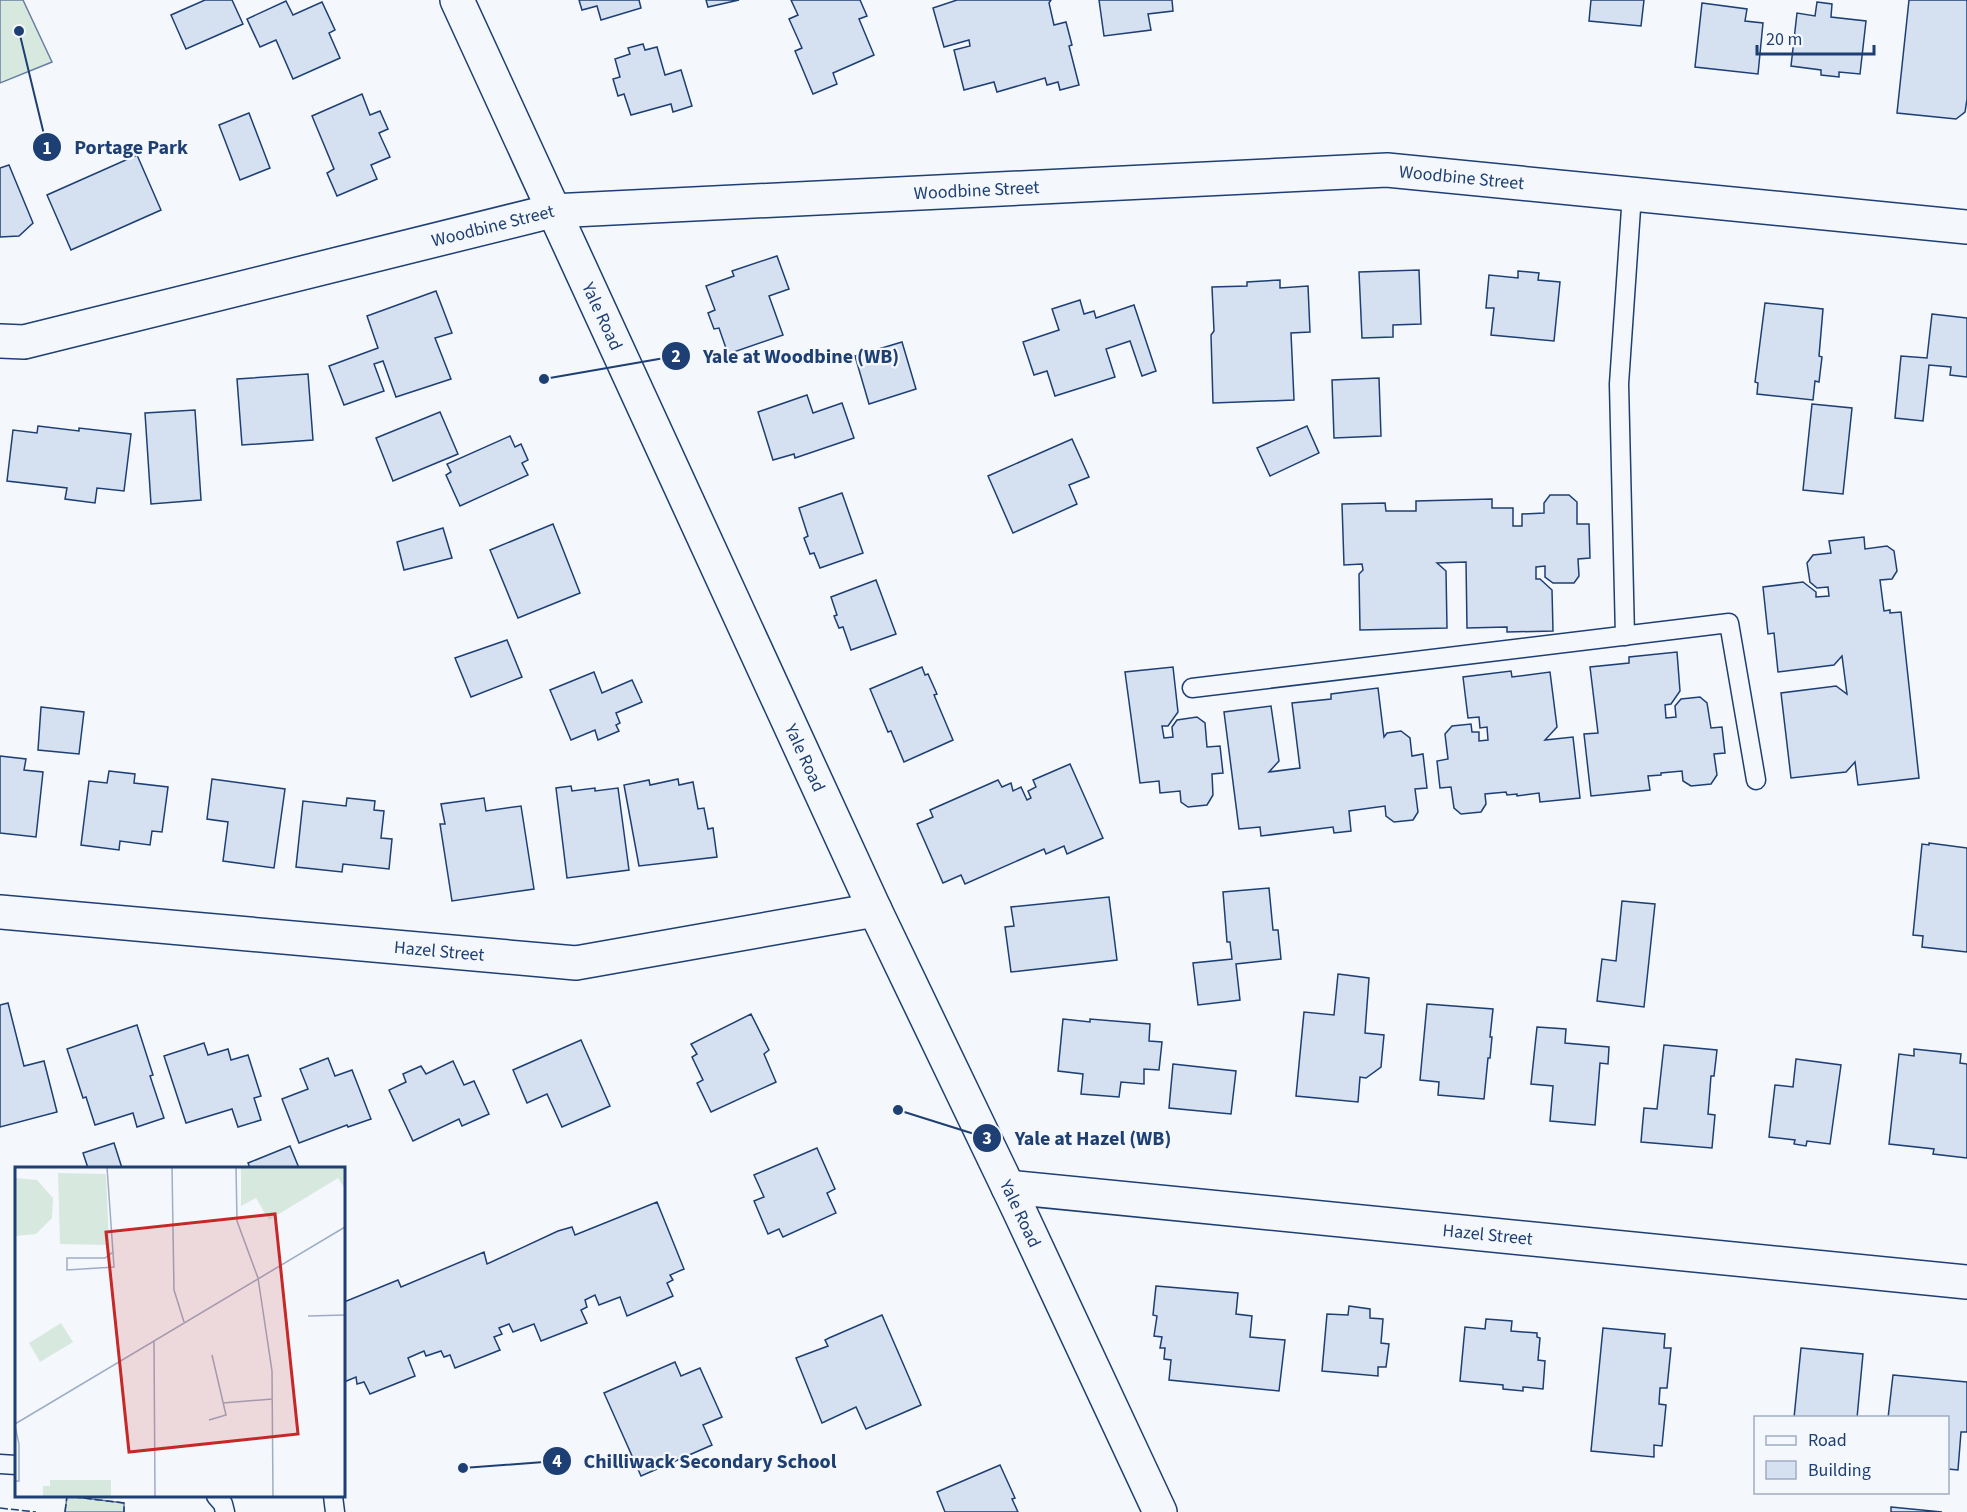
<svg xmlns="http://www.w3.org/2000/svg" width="1967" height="1512" viewBox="0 0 1967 1512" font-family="'Source Sans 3',sans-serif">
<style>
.green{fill:#d7e8df;stroke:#687fa3;stroke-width:1.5}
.building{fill:#d5e0f0;stroke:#1d3f73;stroke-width:1.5}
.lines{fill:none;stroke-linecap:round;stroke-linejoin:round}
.service-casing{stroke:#1d3f73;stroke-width:21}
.minor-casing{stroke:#1d3f73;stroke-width:36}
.secondary-casing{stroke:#1d3f73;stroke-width:36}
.service{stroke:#f4f7fb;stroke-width:18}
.minor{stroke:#f4f7fb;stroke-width:33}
.secondary{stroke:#f4f7fb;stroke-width:33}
.fence{stroke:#1d3f73;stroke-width:1.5;stroke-dasharray:8 3;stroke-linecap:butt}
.labels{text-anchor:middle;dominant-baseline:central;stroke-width:4.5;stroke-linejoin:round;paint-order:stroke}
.street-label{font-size:18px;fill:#1d3f73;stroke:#f4f7fb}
.inset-road{fill:none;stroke:#9eadc5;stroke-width:1.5}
.view{fill:#c62828;fill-opacity:0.15;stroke:#c62828;stroke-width:3}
.inset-edge{fill:none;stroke:#1d3f73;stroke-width:3}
.leader{fill:none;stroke:#1d3f73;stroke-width:2}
.callout-dot{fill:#1d3f73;stroke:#f4f7fb;stroke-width:2}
.mark-label{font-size:18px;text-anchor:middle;font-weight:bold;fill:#fff}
.callout-label{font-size:20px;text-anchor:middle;font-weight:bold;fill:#1d3f73;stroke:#f4f7fb;stroke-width:4.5;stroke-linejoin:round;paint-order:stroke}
</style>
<rect width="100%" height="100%" fill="#f4f7fb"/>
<g class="green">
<path d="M0,0H23L52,62L0,83Z"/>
<path d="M67,1496L124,1503V1512H65Z"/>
</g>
<g class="building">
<path d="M205,0H232L243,24L186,49L171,15Z"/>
<path d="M579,0H639L641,8L601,20L597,6L582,10Z"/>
<path d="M706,0H739L708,7Z"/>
<path d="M791,0H860L867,16L859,19L874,55L833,73L837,84L813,94L795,51L802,48L789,19L798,15Z"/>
<path d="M957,0H1051L1049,3L1054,25L1066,22L1072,45L1069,46L1079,85L1060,90L1058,82L1047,85L1045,78L997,92L994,82L964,90L954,50L970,46L969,40L944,47L933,8Z"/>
<path d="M1099,0H1172L1173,11L1148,14L1151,30L1104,36Z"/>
<path d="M1591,0H1644L1641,26L1589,21Z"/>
<path d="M1909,0H1967V99L1965,112L1956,119L1897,113Z"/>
<path d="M286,1L293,15L322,2L335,30L329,33L340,58L293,79L276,40L260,47L247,19Z"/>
<path d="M1817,2L1832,4L1831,17L1866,21L1860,74L1839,72V77L1821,75V70L1791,66L1797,13L1815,16Z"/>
<path d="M1702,3L1747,9L1745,21L1763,23L1758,74L1695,67Z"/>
<path d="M643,44L645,50L657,47L665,75L681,70L692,106L673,112L671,104L631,115L624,94L618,96L613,79L620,77L615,59L630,54L628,48Z"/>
<path d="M362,94L370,115L380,111L388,129L379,133L390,157L371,165L377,179L337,196L327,173L334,169L312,116Z"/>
<path d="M249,113L270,168L240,180L219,125Z"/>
<path d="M137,155L161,210L71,250L47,195Z"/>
<path d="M9,165L33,223L19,236L0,237V168Z"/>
<path d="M777,256L789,289L769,296L783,335L728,354L719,328L714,329L708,313L715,310L706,286L734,276L732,271Z"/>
<path d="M1419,270L1421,324L1393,325V337L1362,338L1359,272Z"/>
<path d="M1518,271L1539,273L1538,280L1560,282L1554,341L1491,335L1494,308H1486L1489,275L1518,278Z"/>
<path d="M1280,280V288L1308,286L1310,332L1291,333L1294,400L1213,403L1211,335L1214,331L1212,287L1247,286V282Z"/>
<path d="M436,291L452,333L435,338L451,379L396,397L383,361L374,364L384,391L344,405L329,366L378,348L367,316Z"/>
<path d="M1080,300L1084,314L1094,311L1096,318L1134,305L1156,371L1142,376L1130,341L1106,349L1115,377L1055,396L1047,371L1034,375L1023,342L1059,330L1052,309Z"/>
<path d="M1765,303L1823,309L1819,356L1822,357L1819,382L1815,381L1813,400L1757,394L1758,383L1755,382Z"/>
<path d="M1932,314L1967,318V377L1950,375L1951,367L1929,365L1923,421L1895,418L1901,356L1927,358Z"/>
<path d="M902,342L916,389L869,404L855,356Z"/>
<path d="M308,374L313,440L242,445L237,379Z"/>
<path d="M1379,378L1381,436L1334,438L1332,380Z"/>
<path d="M807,395L813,413L842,403L854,438L795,458L794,454L773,460L758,412Z"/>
<path d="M1812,404L1852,408L1843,494L1803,490Z"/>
<path d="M195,410L201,500L151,504L145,413Z"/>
<path d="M440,412L458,454L393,481L376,438Z"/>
<path d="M38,426L79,431V428L131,434L124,491L97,488L95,503L65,499L67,488L7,481L13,430L37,433Z"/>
<path d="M1307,426L1319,453L1270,476L1257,448Z"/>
<path d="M510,436L515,447L521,444L528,460L522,463L528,475L460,506L446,475L451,472L447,464Z"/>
<path d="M1072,439L1089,477L1069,485L1077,504L1013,533L988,476Z"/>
<path d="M842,493L863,553L820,568L814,553L810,554L804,538L808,536L799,508Z"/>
<path d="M1550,495H1569L1577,502V524H1589L1590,558L1578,559L1579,576L1574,583H1553L1545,577V566L1536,567V579H1540L1552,590L1553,631L1507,632V627L1467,628L1466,562L1437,563L1446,571L1447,628L1360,630L1359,574L1363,570L1362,564L1344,565L1342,504L1385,503L1386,511H1416V501L1492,499V508H1513V526H1522V514L1544,513V503Z"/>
<path d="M553,524L580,593L518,618L490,550Z"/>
<path d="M443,528L452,558L404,570L397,542Z"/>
<path d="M1864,537L1865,549L1887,546L1894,551L1897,571L1892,579L1880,580L1884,611L1890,610V613L1901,612L1919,778L1858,785L1855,762L1846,772L1791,778L1781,693L1836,686L1847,694L1842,656L1834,665L1778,672L1774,633L1768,634L1763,587L1803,582L1816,592V597L1829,596L1828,587L1817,588L1810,582L1807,563L1813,555L1831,553L1829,541Z"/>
<path d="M876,580L896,634L851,650L843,627L839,628L834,616L837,615L831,597Z"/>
<path d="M507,640L522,677L471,697L455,658Z"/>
<path d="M1677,652L1680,691L1671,704L1665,705L1666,718L1676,717L1675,706L1681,699L1700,697L1707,703L1711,728L1722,727L1725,753L1714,754L1717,775L1711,784L1691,786L1683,781L1682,771L1661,773V775L1648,776L1650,790L1591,796L1584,734L1598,733L1590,667L1629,663V657Z"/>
<path d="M922,667L925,675L928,674L937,694L934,695L953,740L904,762L891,731L888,732L870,689Z"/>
<path d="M1173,667L1178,712L1168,726H1162L1164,738L1173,737L1172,727L1177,720L1197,717L1205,723L1207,747L1220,746L1223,773L1212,774L1213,795L1207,805L1188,807L1181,802L1180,791L1160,793L1159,781L1140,783L1125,672Z"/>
<path d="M1511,671L1512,677L1550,672L1557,727L1545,740L1573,737L1580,798L1540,802L1539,793L1517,796V794L1507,795L1506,792L1485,794L1486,804L1481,812L1461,814L1454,808L1451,787L1440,788L1437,761L1448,759L1445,734L1452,726L1471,724L1472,732H1479V741L1488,740L1487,727L1480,728L1479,717L1468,718L1463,677Z"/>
<path d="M594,672L602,693L632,680L642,702L616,713L620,723L616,725L619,731L598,740L595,730L571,740L550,690Z"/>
<path d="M1378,688L1384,737L1387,733L1401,731L1410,738L1412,756L1423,754L1427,788L1415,789L1418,812L1413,820L1394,822L1386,816L1385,806L1349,811L1351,831L1334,833L1333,827L1261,836L1260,827L1239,829L1224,712L1271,706L1279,761L1269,772L1300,768L1292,703L1331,699V694Z"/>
<path d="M41,707L84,712L79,754L38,750Z"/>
<path d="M0,756L26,759L24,770L43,772L36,837L0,833Z"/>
<path d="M1070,764L1103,838L1067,854L1064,846L1046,854L1044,849L965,884L961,875L943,883L917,824L933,817L930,810L998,780L1002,787L1011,783L1013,791L1021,787L1027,800L1031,798L1028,791L1036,787L1033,780Z"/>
<path d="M109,771L135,774L134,783L168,787L162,832L152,831L150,845L120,841L119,850L81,845L89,781L107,783Z"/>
<path d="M212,779L285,789L274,868L223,861L228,822L207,819Z"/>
<path d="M678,779L679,785L693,782L698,809L704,808L708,829L713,828L717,857L639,866L624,785L649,780L650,785Z"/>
<path d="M571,786L572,791L595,788V791L618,788L629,870L567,878L556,788Z"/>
<path d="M347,798L375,801L374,810L384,811L381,838L392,839L389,869L343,864L342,872L296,867L303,801L346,806Z"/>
<path d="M484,798L486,811L521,806L534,889L452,901L440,824H445L441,804Z"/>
<path d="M1929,843L1967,848V952L1922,947L1923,936L1913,935L1922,844L1929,845Z"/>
<path d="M1269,888L1273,930H1278L1281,959L1236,964L1240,1000L1198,1005L1193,963L1232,959L1230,942H1227L1223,892Z"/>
<path d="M1109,897L1117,960L1011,972L1005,927L1014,926L1011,907Z"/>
<path d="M1622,901L1655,904L1644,1007L1597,1001L1602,959L1616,961Z"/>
<path d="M1338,974L1369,978L1365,1033L1384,1035L1381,1067L1366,1078L1360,1077L1358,1102L1296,1096L1304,1012L1334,1015Z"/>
<path d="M8,1003L24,1066L44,1061L57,1112L0,1127V1005Z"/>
<path d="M1427,1004L1493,1009L1490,1037H1492L1490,1058H1488L1484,1099L1438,1095L1439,1082L1420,1080Z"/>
<path d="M751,1014L769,1050L764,1054L776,1082L711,1112L697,1083L703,1080L692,1057L697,1054L691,1044Z"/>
<path d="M1063,1019L1090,1022V1019L1150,1024L1149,1041L1162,1042L1159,1070L1144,1069V1084L1121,1082L1119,1097L1081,1094L1083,1074L1058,1071Z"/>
<path d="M137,1025L153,1075L150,1076L164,1118L137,1127L133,1113L95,1125L86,1097L83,1098L67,1049Z"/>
<path d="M1537,1027L1566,1029L1565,1043L1609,1047L1608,1064L1600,1063L1595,1125L1550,1121L1553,1086L1531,1084Z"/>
<path d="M581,1040L610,1106L562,1127L547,1094L527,1103L513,1070Z"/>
<path d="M204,1043L208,1055L228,1049L231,1060L248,1055L261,1096L254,1098L261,1120L238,1127L232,1109L186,1123L164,1056Z"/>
<path d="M1664,1045L1717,1050L1714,1076H1711L1708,1114L1715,1115L1712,1148L1641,1142L1644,1108L1657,1109Z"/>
<path d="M1914,1049L1961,1054L1960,1063L1967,1064V1158L1933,1154L1934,1149L1889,1144L1899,1054L1914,1056Z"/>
<path d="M328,1058L335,1076L352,1070L371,1119L348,1127L347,1125L299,1143L282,1099L308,1089L300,1069Z"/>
<path d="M1796,1059L1841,1065L1830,1144L1807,1141L1806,1146L1794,1144L1795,1140L1769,1137L1775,1085L1793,1087Z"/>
<path d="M453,1061L464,1085L474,1081L489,1114L462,1126L459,1119L413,1141L389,1090L406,1082L403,1074L421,1066L426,1074Z"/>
<path d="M1173,1064L1236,1071L1231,1114L1169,1108Z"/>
<path d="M114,1143L122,1168H88L83,1153Z"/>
<path d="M290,1146L299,1168H250L248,1163Z"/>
<path d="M817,1148L835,1189L827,1193L836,1213L783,1237L779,1229L768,1234L754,1201L764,1197L754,1175Z"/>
<path d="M657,1202L684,1269L670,1275L673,1280L667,1283L673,1296L627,1316L620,1297L599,1305L595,1295L585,1300L587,1307L581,1310L587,1323L541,1341L534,1324L513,1332L509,1324L499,1328L502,1334L494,1337L500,1350L455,1368L450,1355L444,1357L441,1351L426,1356L424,1351L408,1358L415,1376L370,1394L364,1382L357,1384L356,1377L344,1382V1302L398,1280L401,1287L484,1252L487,1264L558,1231L572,1227L575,1235Z"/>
<path d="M1156,1286L1238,1293L1236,1314L1252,1316L1250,1337L1285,1340L1279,1391L1169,1380L1171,1360L1164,1359L1165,1348H1160L1162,1337L1154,1336L1157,1316L1153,1315Z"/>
<path d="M1349,1306L1370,1309V1318L1383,1319L1381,1343L1389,1344L1386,1367H1378V1376L1322,1371L1327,1314L1348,1315Z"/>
<path d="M882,1315L921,1405L866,1429L856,1407L822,1423L796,1358L828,1346L825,1340L829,1338Z"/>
<path d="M1486,1319L1512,1321L1511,1331L1537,1333V1337L1540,1338L1538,1360L1545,1361L1543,1389L1523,1387V1391L1503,1389V1385L1460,1381L1465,1327L1485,1329Z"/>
<path d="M1603,1328L1665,1334L1664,1348H1671L1667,1388H1660L1659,1404L1666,1405L1662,1446L1654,1445V1457L1591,1451Z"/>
<path d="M1801,1348L1863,1354L1857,1418H1794Z"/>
<path d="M675,1362L681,1376L700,1368L722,1417L703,1425L712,1445L641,1476L604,1393Z"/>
<path d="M1893,1375L1967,1382V1432H1961L1958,1470L1948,1469V1418H1888Z"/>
<path d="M1000,1465L1015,1498L1012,1499L1018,1512H945L937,1492Z"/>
<path d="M1891,1507L1942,1512H1891Z"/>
</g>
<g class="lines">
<defs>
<g id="service">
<path d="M1625,636L1619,384L1632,194"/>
<path d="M1192,688L1729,623L1756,780"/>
<path d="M0,1464L16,1465"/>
<path d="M216,1496L223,1504L225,1512"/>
<path d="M333,1496L335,1512"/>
</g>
<g id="minor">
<path id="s1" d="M0,341L24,342L552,211L1387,170L1967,227"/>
<path id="s2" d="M0,912L576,963L875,910"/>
<path id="s3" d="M1008,1187L1967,1282"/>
</g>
<g id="secondary">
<path id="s4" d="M457,0L875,910L1018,1208L1160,1512"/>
</g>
</defs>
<use href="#service" class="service-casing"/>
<use href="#minor" class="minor-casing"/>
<use href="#secondary" class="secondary-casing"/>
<use href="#service" class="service"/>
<use href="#minor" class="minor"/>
<use href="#secondary" class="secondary"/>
<g class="fence">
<path d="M0,1508L36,1512"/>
<path d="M65,1512L67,1496L124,1503V1512"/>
</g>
</g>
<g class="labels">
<g class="street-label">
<text stroke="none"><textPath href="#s1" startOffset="1479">Woodbine Street</textPath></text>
<text stroke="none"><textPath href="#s1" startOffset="993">Woodbine Street</textPath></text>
<text stroke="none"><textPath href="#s1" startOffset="507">Woodbine Street</textPath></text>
<text stroke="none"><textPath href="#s4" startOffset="348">Yale Road</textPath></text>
<text stroke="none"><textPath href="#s4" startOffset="834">Yale Road</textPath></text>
<text stroke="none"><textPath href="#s2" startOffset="441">Hazel Street</textPath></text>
<text stroke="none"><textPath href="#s4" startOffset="1338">Yale Road</textPath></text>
<text stroke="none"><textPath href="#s3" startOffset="482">Hazel Street</textPath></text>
</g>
</g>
<g transform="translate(15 1167)">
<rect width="330" height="330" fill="#f4f7fb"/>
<path d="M226,0H330V22L323,11L254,53L241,31L226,39ZM43,6L91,7L94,78L45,77ZM0,11L22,13L38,31L37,51L21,67L0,69ZM46,156L58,175L25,195L14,176ZM35,313H96V330H28V319H35Z" fill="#d7e8df"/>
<path class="inset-road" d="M92,0L99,100L52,103V91H90L98,85M157,0L159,123L169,155M221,0L222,54L243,111L257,204L258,330M293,149L330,148M139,174L140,330M208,236L258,232M194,253L211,248L197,188M0,257L330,60M0,259L4,277V314H0"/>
<path class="view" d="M260,47L283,267L114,285L91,65Z"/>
<rect width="330" height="330" class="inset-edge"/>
</g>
<path class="leader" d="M19 31L47 147M544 379L676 356M898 1110L987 1138M463 1468L557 1461"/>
<g class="callout-dot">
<circle cx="19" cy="31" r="6"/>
<circle cx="544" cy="379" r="6"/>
<circle cx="898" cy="1110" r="6"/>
<circle cx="463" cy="1468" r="6"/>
<circle cx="47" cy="147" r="15"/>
<circle cx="676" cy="356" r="15"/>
<circle cx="987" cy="1138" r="15"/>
<circle cx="557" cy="1461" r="15"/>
</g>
<g class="mark-label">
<text x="47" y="154">1</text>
<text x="676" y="362">2</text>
<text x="987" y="1144">3</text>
<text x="557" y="1467">4</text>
</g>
<g class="callout-label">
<text x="131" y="154">Portage Park</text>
<text x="801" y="363">Yale at Woodbine (WB)</text>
<text x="1093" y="1145">Yale at Hazel (WB)</text>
<text x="710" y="1468">Chilliwack Secondary School</text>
</g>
<rect x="1754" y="1416" width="195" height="78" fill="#f4f7fb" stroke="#9eadc5" stroke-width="1.5"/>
<rect x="1766" y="1436" width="30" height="9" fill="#f4f7fb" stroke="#9eadc5" stroke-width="1.5"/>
<text x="1808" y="1446" font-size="18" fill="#1d3f73">Road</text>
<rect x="1766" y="1461" width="30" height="18" fill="#d5e0f0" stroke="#9eadc5" stroke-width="1.5"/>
<text x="1808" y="1476" font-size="18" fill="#1d3f73">Building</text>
<path d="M1757 45v9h117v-9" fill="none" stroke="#1d3f73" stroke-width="3"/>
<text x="1766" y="45" font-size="18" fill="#1d3f73" stroke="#f4f7fb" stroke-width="4.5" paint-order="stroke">20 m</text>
</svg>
